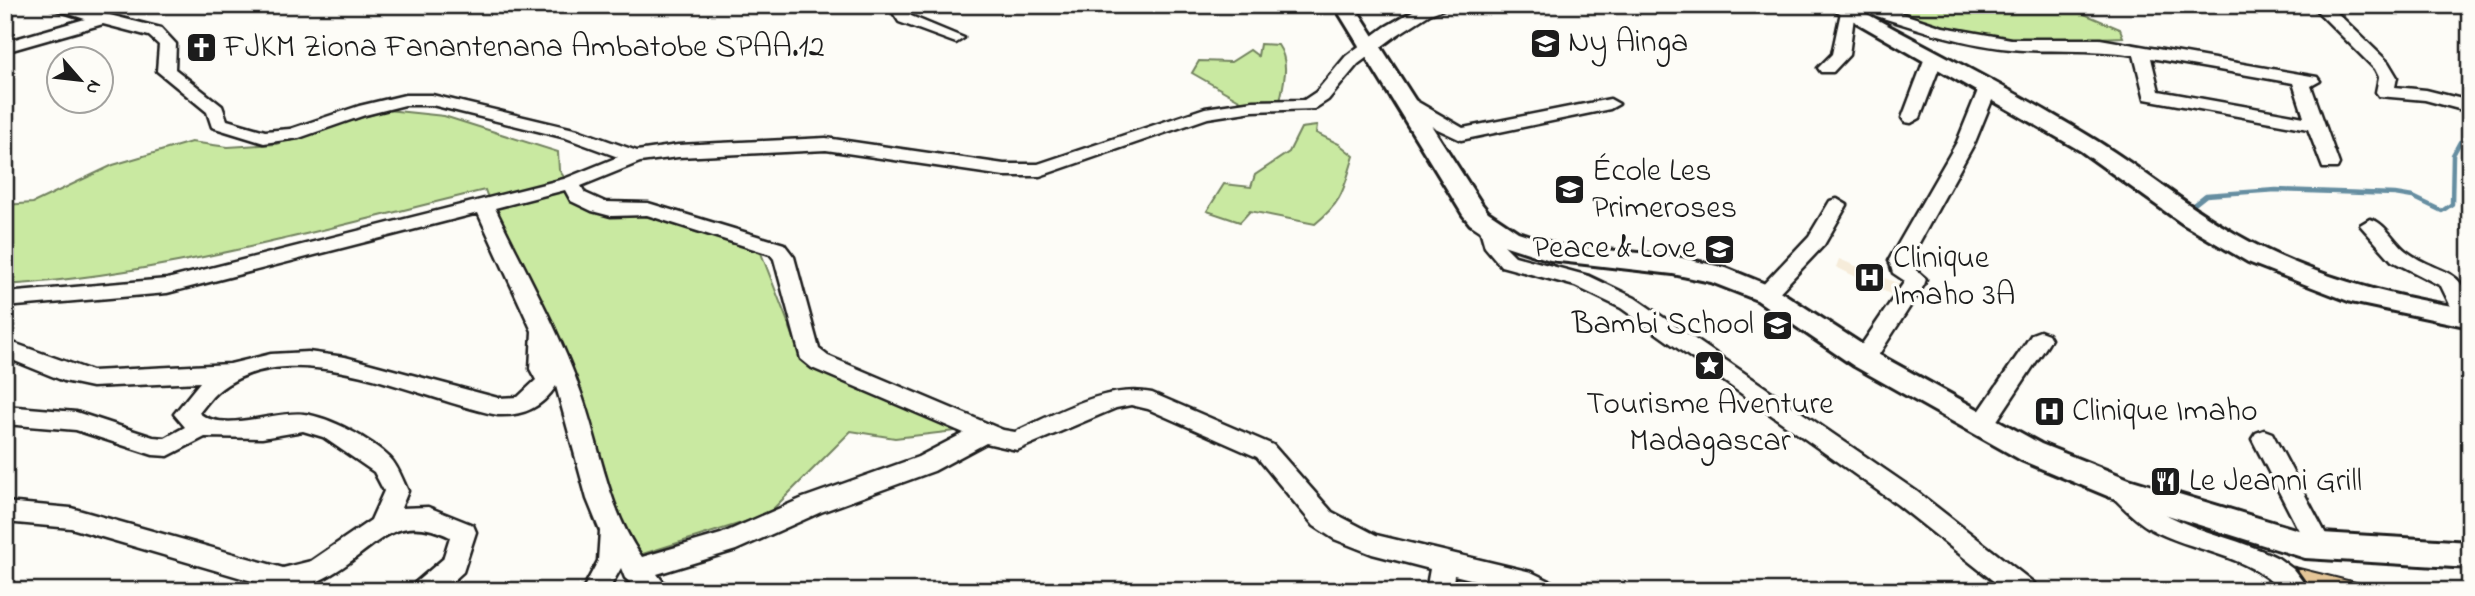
<svg xmlns="http://www.w3.org/2000/svg" width="2475" height="596" viewBox="0 0 2475 596" font-family="'Indie Flower',sans-serif">
<style>
.built{fill:#f6ecda}
.green{fill:#c9e9a1;stroke:#72825e;stroke-width:2}
.lines{fill:none;stroke-linecap:round;stroke-linejoin:round}
.stream{stroke:#668ea1;stroke-width:4.5}
.building{fill:#e5c698;stroke:#1c1c1c;stroke-width:2}
.minor-casing{stroke:#1c1c1c;stroke-width:5}
.major-casing{stroke:#1c1c1c;stroke-width:6}
.minor{fill:#fdfcf7;fill-rule:evenodd}
.major{fill:#fdfcf7;fill-rule:evenodd}
.labels{text-anchor:middle;dominant-baseline:central;stroke-width:7;stroke-linejoin:round;paint-order:stroke}
.poi-label{font-size:32px;fill:#1c1c1c;stroke:#fdfcf7;text-anchor:start}
</style>
<rect width="100%" height="100%" fill="#fdfcf7"/>
<filter id="ink" filterUnits="userSpaceOnUse"><feTurbulence type="fractalNoise" baseFrequency=".0143" numOctaves="2"/><feDisplacementMap in="SourceGraphic" scale="14" xChannelSelector="R" yChannelSelector="G"/><feConvolveMatrix kernelMatrix="1 2 1 2 8 2 1 2 1" color-interpolation-filters="sRGB"/></filter>
<g filter="url(#ink)">
<path class="built" d="M1839,259L1909,288L1902,300L1836,267Z"/>
<g class="green">
<path d="M1895,5H2063L2120,29L2123,37L2014,41L1891,14Z"/>
<path d="M1260,44L1278,45C1290,62 1284,82 1280,101L1243,102L1192,73L1199,61L1231,62L1250,50L1258,56Z"/>
<path d="M387,110L444,116L558,152L559,170L583,203L677,223L761,253L803,361L964,430L895,438L851,431L767,515L633,557L519,283L485,190C327,228 168,274 5,285V205L33,203L113,165L191,142L228,147L276,144Z"/>
<path d="M1317,126L1316,133L1339,144L1354,156C1343,190 1344,200 1315,224L1250,211L1240,222L1207,211L1224,184L1251,187L1255,175L1289,152L1301,128Z"/>
</g>
<g class="lines">
<path class="stream" d="M2187,210L2206,195L2276,190L2395,194L2413,197L2442,211L2452,204L2453,155L2460,142L2470,145"/>
</g>
<path class="building" d="M2295,567L2372,586L2371,591H2312Z"/>
<g class="lines">
<defs>
<g id="minor">
<path d="M42,5H70L161,28L176,44L175,69L222,106L227,120L265,131L290,129L359,106L405,95H432L578,130L637,151L678,145L826,138L1004,164H1038L1205,108L1253,101L1304,100L1316,92L1346,56L1385,27L1418,8L1454,5L1430,14L1397,35L1358,64L1328,100L1314,109L1253,111L1208,118L1040,176H1004L826,150L678,157L640,162L581,186L585,193L605,202L648,203L784,244L794,257L819,349L828,356L1003,430L1015,432C1058,413 1104,384 1152,393L1273,445L1332,512L1376,535L1531,572L1554,583L1558,591H1519L1454,575L1452,591H1426L1430,569L1372,554L1334,539L1314,526L1257,457L1148,409L1131,405L1116,408L1017,450L986,443L934,471L821,512L736,550L657,574L670,591H640L625,578L621,568L608,591H582L598,561L600,531L587,499L556,386C542,407 524,416 498,415C418,400 292,330 217,392C210,398 205,406 199,413C225,434 275,410 304,414C330,417 372,440 390,458C398,466 403,481 408,491L401,508L428,507L473,525L476,532L463,572L442,591H411L415,583L443,559L450,537C393,509 375,550 330,575C315,584 300,587 283,590L71,528L5,522V502L71,508L283,568L311,561L371,520L384,491L374,472L323,437L303,431L262,438L205,437L168,456L153,455L76,430L5,424V406L76,412L153,437L165,438L185,427L174,414L200,382L92,387L64,381L5,357V340L92,371L230,364L271,354L308,352L345,357L498,398L518,397L536,380L530,369L532,331L478,213L167,293L5,307V293L167,279L564,179L618,157L566,138L432,105H405L365,115L299,138L264,143L212,127L207,112L157,71L159,45L149,36L103,24L5,52V42L85,19ZM565,190L571,201L592,211L611,216L647,215L770,254L774,259L801,359L812,368L964,433L918,457L803,498L721,534L642,557C607,508 601,449 581,393C559,329 524,269 495,208Z"/>
<path d="M888,5H904L911,16L964,38L956,43L899,22Z"/>
<path d="M1851,5H1876L1943,27L2011,39H2100L2317,77L2320,81L2311,86L2339,164L2337,168H2323L2308,129L2145,99L2134,55C2092,48 2052,53 2011,49C1957,44 1906,25 1855,9L1849,55L1833,72H1821L1818,68L1832,54L1841,12L1843,9L1853,8ZM2151,58L2293,83L2304,117L2159,91Z"/>
<path d="M2311,5H2329L2388,62L2397,77L2395,87L2426,90L2470,101V112L2425,100L2379,96L2376,92L2379,77L2375,69Z"/>
<path d="M1933,55L1942,60L1920,118L1911,123L1905,122L1902,118L1924,60Z"/>
<path d="M1988,83L1997,88L1975,142L1909,261L1910,265L1926,279L1924,285L1872,365H1856L1853,359L1856,353L1905,281L1893,273L1889,260L1957,142L1979,88Z"/>
<path d="M1404,94L1463,128L1610,99L1619,104L1610,109L1461,140L1429,125L1398,103L1395,99Z"/>
<path d="M1837,199L1847,205L1824,245L1773,299H1759L1756,294L1759,289L1809,236L1830,201Z"/>
<path d="M1489,219L1496,221L1504,245L1515,256L1589,276L1635,298L1916,491L2034,583L2038,591H2006L1898,505L1621,308L1575,286L1501,266L1485,247L1479,226Z"/>
<path d="M2370,219C2386,223 2393,241 2406,251C2443,279 2470,263 2470,325L2459,323L2441,286L2392,261L2360,225Z"/>
<path d="M2040,331L2048,334L2051,339L2048,344L1990,431L1982,434L1974,431L1970,425L1974,419L2032,334Z"/>
<path d="M2264,430L2272,433L2329,540L2333,547L2329,554L2320,557L2311,554L2252,439L2256,433Z"/>
<path d="M2121,479C2139,486 2151,506 2169,516C2204,534 2243,540 2278,558L2293,569L2310,591H2281C2248,553 2191,552 2149,528C2135,520 2124,508 2112,496L2109,489L2112,482Z"/>
</g>
<g id="major">
<path d="M1334,5H1354L1481,203L1488,212L1518,232L1561,246L1673,256L1726,268L1775,288L1874,352L2041,444L2129,479L2305,532L2470,542V568L2305,558L2110,497L2021,460L1854,366L1757,300L1711,282L1673,274L1550,260L1500,244L1470,224L1463,215Z"/>
<path d="M1826,5H1851C1933,51 2018,92 2097,141C2144,170 2186,206 2234,233C2307,275 2387,296 2470,309V327L2351,302L2248,262L2183,224L2081,151Z"/>
</g>
</defs>
<use href="#minor" class="minor-casing"/>
<use href="#major" class="major-casing"/>
<use href="#minor" class="minor"/>
<use href="#major" class="major"/>
</g>
</g>
<defs>
<symbol id="school-square" viewBox="-11 -11 22 22"><rect x="-9" y="-9" width="18" height="18" rx="4" fill="#1c1c1c" stroke="#fdfcf7"/><path d="M0-5L7-2L0 1L-7-2ZM-4 1L0 2.5L4 1V4Q0 6-4 4Z" fill="#fff"/></symbol>
<symbol id="church-square" viewBox="-11 -11 22 22"><rect x="-9" y="-9" width="18" height="18" rx="4" fill="#1c1c1c" stroke="#fdfcf7"/><path d="M-1.2-6h2.4v3.5h3.3v2.4h-3.3V6h-2.4V-.1h-3.3v-2.4h3.3Z" fill="#fff"/></symbol>
<symbol id="hospital-square" viewBox="-11 -11 22 22"><rect x="-9" y="-9" width="18" height="18" rx="4" fill="#1c1c1c" stroke="#fdfcf7"/><path d="M-5-5h3v3.5h4V-5h3V5h-3V1.5h-4V5h-3Z" fill="#fff"/></symbol>
<symbol id="sight-square" viewBox="-11 -11 22 22"><rect x="-9" y="-9" width="18" height="18" rx="4" fill="#1c1c1c" stroke="#fdfcf7"/><path d="M0-6L1.8-2.2L6-1.7L2.9 1.2L3.7 5.4L0 3.3L-3.7 5.4L-2.9 1.2L-6-1.7L-1.8-2.2Z" fill="#fff"/></symbol>
<symbol id="restaurant-square" viewBox="-11 -11 22 22"><rect x="-9" y="-9" width="18" height="18" rx="4" fill="#1c1c1c" stroke="#fdfcf7"/><path d="M-5-6h1v4h1v-4h1v4h1v-4h1v5L-1.5 .5V6h-2V.5L-5-1ZM5-6V6H3V1.5H1.5Q1.5-4 5-6Z" fill="#fff"/></symbol>
</defs>
<g fill-rule="evenodd">
<use href="#school-square" x="1528" y="26" width="35" height="35"/>
<use href="#church-square" x="184" y="30" width="35" height="35"/>
<use href="#school-square" x="1552" y="172" width="35" height="35"/>
<use href="#school-square" x="1702" y="232" width="35" height="35"/>
<use href="#hospital-square" x="1852" y="260" width="35" height="35"/>
<use href="#school-square" x="1760" y="308" width="35" height="35"/>
<use href="#sight-square" x="1692" y="348" width="35" height="35"/>
<use href="#hospital-square" x="2032" y="394" width="35" height="35"/>
<use href="#restaurant-square" x="2148" y="464" width="35" height="35"/>
</g>
<g class="labels">
<g class="poi-label">
<text x="1568" y="43">Ny Ainga</text>
<text x="224" y="48">FJKM Ziona Fanantenana Ambatobe SPAA.12</text>
<text x="1592" y="172">École Les<tspan x="1592" dy="37">Primeroses</tspan></text>
<text x="1696" y="249" text-anchor="end">Peace &amp; Love</text>
<text x="1893" y="259">Clinique<tspan x="1893" dy="37">Imaho 3A</tspan></text>
<text x="1754" y="325" text-anchor="end">Bambi School</text>
<text x="1710" y="405" text-anchor="middle">Tourisme Aventure<tspan x="1710" dy="37">Madagascar</tspan></text>
<text x="2072" y="412">Clinique Imaho</text>
<text x="2189" y="482">Le Jeanni Grill</text>
</g>
</g>
<rect width="2475" height="596" fill="none" stroke="#fdfcf7" stroke-width="28"/>
<rect x="14" y="14" width="2447" height="568" fill="none" stroke="#1c1c1c" stroke-width="2.5" filter="url(#ink)"/>
<g transform="translate(80 80) rotate(118)"><circle r="33" fill="#fdfcf7" stroke="#a3a29f" stroke-width="2"/>
<path d="M0-5L12 26L0 18L-12 26Z" fill="#1c1c1c"/>
<text y="-10" font-size="19" font-weight="bold" text-anchor="middle" fill="#1c1c1c">N</text>
</g>
</svg>
